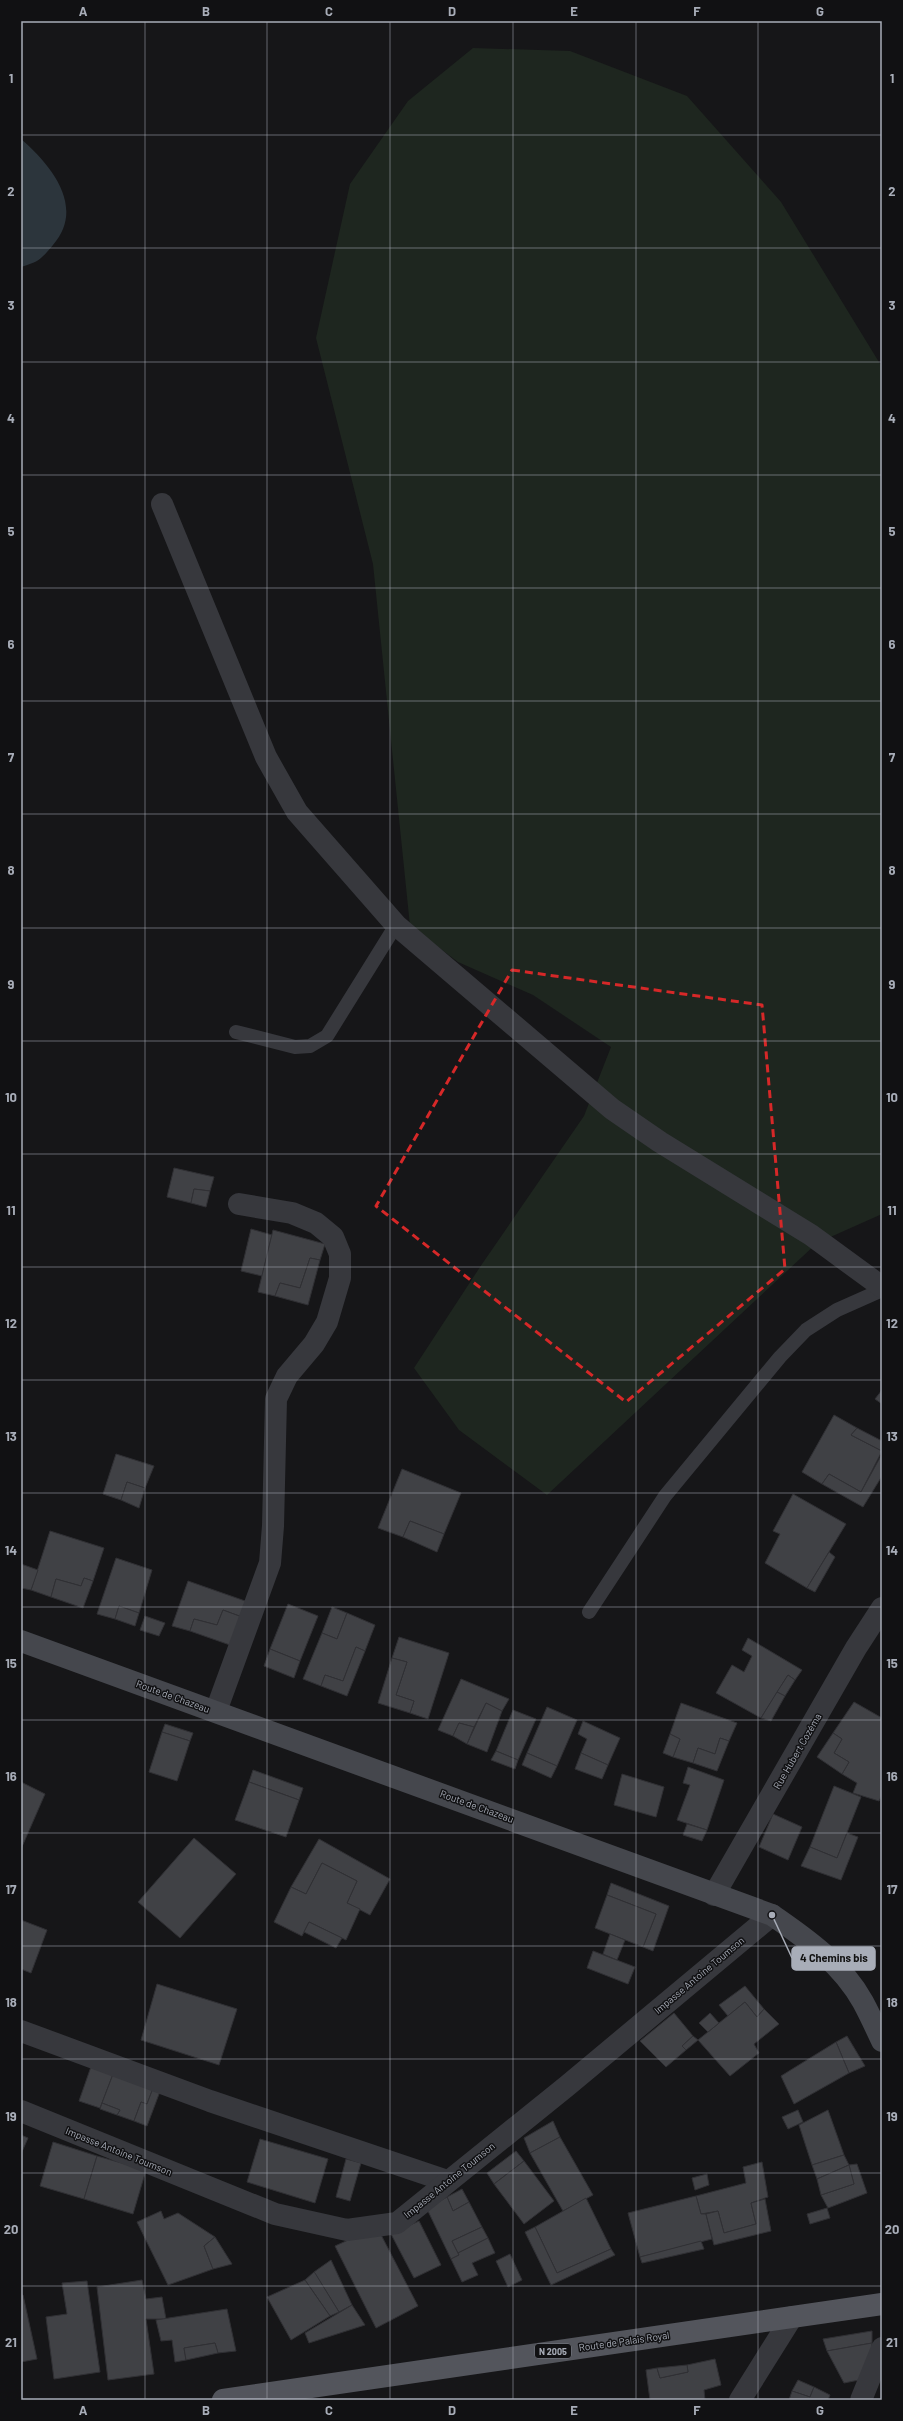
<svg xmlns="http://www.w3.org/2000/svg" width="903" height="2421" viewBox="0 0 903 2421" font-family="Barlow,sans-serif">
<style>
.green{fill:#1e261f}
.water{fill:#2c353c}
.building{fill:#404145;stroke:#303034}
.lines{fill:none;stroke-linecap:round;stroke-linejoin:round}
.lane{stroke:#37383d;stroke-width:14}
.street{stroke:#37383d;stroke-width:22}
.secondary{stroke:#45474d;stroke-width:22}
.primary{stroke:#53555c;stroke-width:22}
.marked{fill:none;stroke:#d62828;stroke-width:3;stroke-dasharray:8 5;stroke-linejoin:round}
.grid{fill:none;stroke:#a8adb8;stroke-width:1;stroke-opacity:0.55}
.labels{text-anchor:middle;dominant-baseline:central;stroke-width:3;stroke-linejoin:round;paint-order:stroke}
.shield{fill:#111113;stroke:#7b7e86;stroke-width:1}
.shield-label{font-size:9px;font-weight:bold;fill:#a8adb8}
.street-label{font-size:10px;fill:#a8adb8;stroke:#111113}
.leader{fill:none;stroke:#a8adb8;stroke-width:1.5}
.callout-dot{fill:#a8adb8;stroke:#111113;stroke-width:1.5}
.callout{fill:#a8adb8;stroke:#a8adb8;stroke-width:1.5}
.callout-label{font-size:11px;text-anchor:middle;font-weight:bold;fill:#111}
.neatline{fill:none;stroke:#a8adb8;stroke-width:1.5}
.grid-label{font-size:13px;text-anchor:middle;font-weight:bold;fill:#a8adb8}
</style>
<rect width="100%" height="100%" fill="#161618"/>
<path class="green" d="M473,48L570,51L687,96L781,202L882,367V1214L817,1243L547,1495L459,1430L414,1368L480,1267L584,1116L611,1047L533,995L458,962L410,926L373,564L316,338L350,184L408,101Z"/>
<path class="water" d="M21,139C51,165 86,207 53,245C40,260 40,261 21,267Z"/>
<g class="building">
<path d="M174,1168L214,1177L210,1191L194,1189L191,1203L167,1197Z"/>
<path d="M194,1189L210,1191L206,1207L191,1203Z"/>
<path d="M251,1229L272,1235L262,1276L241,1271Z"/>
<path d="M273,1230L325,1244L320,1260L310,1258L300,1288L280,1283L275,1296L258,1292Z"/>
<path d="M310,1258L320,1260L308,1305L275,1296L280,1283L300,1288Z"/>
<path d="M882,1390V1404L875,1399Z"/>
<path d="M834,1415L857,1428L851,1435L882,1451L861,1492L829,1474L822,1484L802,1472Z"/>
<path d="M857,1428L882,1441V1451L851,1435Z"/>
<path d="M116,1454L154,1466L145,1488L127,1482L121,1500L103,1494Z"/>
<path d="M882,1454V1476L863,1507L822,1484L829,1474L861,1492Z"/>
<path d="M402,1469L461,1493L444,1534L410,1521L403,1537L378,1528Z"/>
<path d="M127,1482L145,1488L139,1508L121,1500Z"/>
<path d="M793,1494L846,1524L807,1588L765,1563L780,1534L773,1531Z"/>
<path d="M410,1521L444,1534L437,1552L403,1537Z"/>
<path d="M50,1531L104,1548L93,1581L84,1578L81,1586L56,1579L51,1597L31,1590Z"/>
<path d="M829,1552L835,1557L815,1592L807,1588Z"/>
<path d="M116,1558L152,1570L139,1613L119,1606L115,1619L97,1614Z"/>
<path d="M21,1564L38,1570L31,1590L21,1588Z"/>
<path d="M84,1578L93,1581L83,1608L51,1597L56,1579L81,1586Z"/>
<path d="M188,1581L248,1602L242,1617L223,1610L217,1625L194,1619L190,1631L172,1626Z"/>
<path d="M288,1604L318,1616L300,1661L270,1649Z"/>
<path d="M119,1606L139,1613L135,1626L115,1619Z"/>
<path d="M332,1607L347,1613L337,1639L322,1633Z"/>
<path d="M223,1610L242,1617L230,1645L190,1631L194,1619L217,1625Z"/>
<path d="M347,1613L375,1625L365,1651L356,1647L343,1681L325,1675L321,1686L303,1679L322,1633L337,1639Z"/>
<path d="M145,1616L165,1623L159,1636L140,1630Z"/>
<path d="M399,1637L449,1653L428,1719L410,1713L414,1701L396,1695L407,1662L392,1658Z"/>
<path d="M748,1638L802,1670L795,1680L788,1675L761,1718L716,1693L732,1665L744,1672L752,1656L742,1650Z"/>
<path d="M356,1647L365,1651L347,1696L321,1686L325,1675L343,1681Z"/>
<path d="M270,1649L300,1661L294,1678L264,1666Z"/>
<path d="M392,1658L407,1662L396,1695L414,1701L410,1713L378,1703Z"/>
<path d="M788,1675L795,1680L785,1696L777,1692Z"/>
<path d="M461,1679L509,1699L502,1711L486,1703L474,1727L459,1723L453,1736L438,1730Z"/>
<path d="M777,1692L785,1696L771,1721L761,1718Z"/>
<path d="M854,1702L882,1718V1795L879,1801L853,1793L857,1783L842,1774L849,1762L834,1753L842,1739L833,1733Z"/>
<path d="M486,1703L502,1711L487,1752L467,1744Z"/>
<path d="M681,1703L737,1723L729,1741L720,1738L715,1754L698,1748L693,1763L673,1757L680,1739L670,1734Z"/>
<path d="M547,1707L577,1720L557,1766L527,1753Z"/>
<path d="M513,1710L536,1719L518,1760L496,1751Z"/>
<path d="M583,1721L620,1738L608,1765L581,1753L587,1739L578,1734Z"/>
<path d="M459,1723L474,1727L467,1744L453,1736Z"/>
<path d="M165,1724L193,1733L190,1741L162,1732Z"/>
<path d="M162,1732L190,1741L177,1781L149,1772Z"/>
<path d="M833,1733L842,1739L834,1753L849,1762L842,1774L817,1757Z"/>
<path d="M670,1734L680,1739L673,1757L663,1753Z"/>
<path d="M720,1738L729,1741L717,1771L693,1763L698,1748L715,1754Z"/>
<path d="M496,1751L518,1760L515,1769L491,1760Z"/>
<path d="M527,1753L557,1766L551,1778L522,1765Z"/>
<path d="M581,1753L608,1765L602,1779L575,1769Z"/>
<path d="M688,1767L724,1780L707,1830L677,1820L690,1785L683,1783Z"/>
<path d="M253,1770L303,1788L299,1800L249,1782Z"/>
<path d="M622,1774L664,1787L656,1817L614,1805Z"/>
<path d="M21,1782L45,1794L21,1849Z"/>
<path d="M249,1782L299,1800L286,1837L235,1820Z"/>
<path d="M834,1786L861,1797L837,1858L810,1847Z"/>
<path d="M773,1814L802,1827L788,1860L759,1847Z"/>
<path d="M687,1824L707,1830L702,1841L683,1835Z"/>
<path d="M847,1833L858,1837L841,1880L801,1866L810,1847L837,1858Z"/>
<path d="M194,1838L236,1874L180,1938L138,1902Z"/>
<path d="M319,1839L390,1879L370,1915L347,1903L357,1881L322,1863L306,1894L291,1887Z"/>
<path d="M322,1863L357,1881L347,1903L360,1909L346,1940L309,1922L302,1936L274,1922L291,1887L306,1894Z"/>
<path d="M611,1883L669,1906L653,1951L643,1947L656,1914L607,1895Z"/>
<path d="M607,1895L656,1914L643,1947L595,1928Z"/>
<path d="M21,1920L47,1930L31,1973L21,1969Z"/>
<path d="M309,1922L342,1938L336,1948L304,1932Z"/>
<path d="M610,1934L625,1940L617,1960L603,1954Z"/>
<path d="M593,1951L635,1967L628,1984L587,1968Z"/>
<path d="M157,1984L237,2009L219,2065L141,2040Z"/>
<path d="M745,1986L764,2009L757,2017L745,2002L728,2016L719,2005Z"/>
<path d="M745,2002L757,2017L764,2009L779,2024L754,2044L759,2053L730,2076L698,2040Z"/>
<path d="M674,2013L693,2036L682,2046L686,2050L666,2067L640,2041Z"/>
<path d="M710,2013L719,2023L708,2032L699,2023Z"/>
<path d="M693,2036L698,2040L686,2050L682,2046Z"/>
<path d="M847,2036L865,2066L849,2073L836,2042Z"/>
<path d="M836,2042L849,2073L794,2104L781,2076Z"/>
<path d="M93,2061L115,2069L100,2108L79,2101Z"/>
<path d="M115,2069L155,2083L147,2104L141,2102L134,2121L117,2115L120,2110L102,2103Z"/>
<path d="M155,2083L162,2086L147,2126L134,2121L141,2102L147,2104Z"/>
<path d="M102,2103L120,2110L117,2115L100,2109Z"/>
<path d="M798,2110L803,2122L788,2129L782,2117Z"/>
<path d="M828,2110L844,2155L812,2165L799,2125Z"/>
<path d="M553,2121L560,2137L530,2153L524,2138Z"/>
<path d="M21,2135L28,2138L21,2154Z"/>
<path d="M560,2137L593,2195L563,2211L530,2153Z"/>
<path d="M260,2139L328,2159L315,2203L247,2182Z"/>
<path d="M53,2142L97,2156L84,2199L40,2186Z"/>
<path d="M516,2151L524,2161L494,2184L487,2173Z"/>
<path d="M844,2155L849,2165L817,2179L812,2165Z"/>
<path d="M97,2156L146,2170L133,2214L84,2199Z"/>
<path d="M346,2159L361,2163L350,2201L336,2197Z"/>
<path d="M524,2161L554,2201L524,2224L494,2184Z"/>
<path d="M762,2162L768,2197L751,2203L756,2224L724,2233L718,2211L701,2214L696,2196L746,2183L743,2167Z"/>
<path d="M857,2164L867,2193L828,2208L821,2195L854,2184L849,2165Z"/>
<path d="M849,2165L854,2184L821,2195L817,2179Z"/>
<path d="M707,2174L709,2185L695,2190L692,2178Z"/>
<path d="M462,2189L469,2202L453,2211L447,2197Z"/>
<path d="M696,2196L701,2214H706L712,2239L640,2257L628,2213Z"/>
<path d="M447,2197L453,2211L469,2202L482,2227L452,2241L459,2255L451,2259L427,2209Z"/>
<path d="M586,2198L611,2249L557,2273L535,2227Z"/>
<path d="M765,2199L771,2231L714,2245L706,2214L718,2211L724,2233L756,2224L751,2203Z"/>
<path d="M827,2208L830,2218L810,2224L807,2214Z"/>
<path d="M161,2211L164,2219L178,2213L215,2237L204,2246L213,2269L168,2285L137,2222Z"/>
<path d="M419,2221L441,2265L414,2278L391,2234Z"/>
<path d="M377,2227L418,2306L376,2328L335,2246Z"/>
<path d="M482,2227L488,2238L458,2253L452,2241Z"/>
<path d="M535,2227L557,2273L611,2249L615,2255L551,2285L525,2232Z"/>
<path d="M215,2237L232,2264L213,2269L204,2246Z"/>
<path d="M488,2238L495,2253L472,2263L478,2275L462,2282L451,2259L459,2255L458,2253Z"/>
<path d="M701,2241L704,2249L642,2263L640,2257Z"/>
<path d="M510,2254L522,2280L508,2287L496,2261Z"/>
<path d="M331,2260L352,2305L339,2312L314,2272Z"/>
<path d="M314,2272L315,2273L339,2312L330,2316L305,2280Z"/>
<path d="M142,2280L146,2299L162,2297L166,2319H146L154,2374L108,2380L97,2287Z"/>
<path d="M305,2280L330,2316L291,2340L267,2297Z"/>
<path d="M87,2281L100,2372L54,2379L46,2317L67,2314L62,2283Z"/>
<path d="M21,2295H23L37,2359L21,2362Z"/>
<path d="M352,2305L365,2325L309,2343L305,2333Z"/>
<path d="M227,2309L236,2351L218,2353L215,2343L184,2348L186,2360L175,2362L172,2340L161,2341L156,2320Z"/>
<path d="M872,2331V2343L827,2351L823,2339Z"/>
<path d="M215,2343L218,2353L186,2360L184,2348Z"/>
<path d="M872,2343L869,2378L844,2383L827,2351Z"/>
<path d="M715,2359L721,2385L704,2390L705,2400H650L646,2370L657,2368L660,2378L688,2372L687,2365Z"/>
<path d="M687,2365L688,2372L660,2378L657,2368Z"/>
<path d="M798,2380L814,2387L810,2397L792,2391Z"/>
<path d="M814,2387L830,2395L828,2400H789L792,2391L810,2397Z"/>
</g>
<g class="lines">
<g class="lane">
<path d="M236,1032L295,1047L310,1046L327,1036L396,925"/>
<path d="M589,1612L665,1496L780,1357L806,1330L837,1310L882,1290"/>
</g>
<g class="street">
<path d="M162,504L266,757L297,812L396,925L612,1109L660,1142L811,1235L882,1287"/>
<path d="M216,1711L270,1563L273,1526L276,1399L287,1376L314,1344L327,1322L340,1278V1254L333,1237L316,1223L292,1213L239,1204"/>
<path d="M714,1895L856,1648L882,1608"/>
<path d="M21,2031L210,2101L447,2181"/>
<path d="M21,2111L275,2214L347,2230L397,2223L567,2086L772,1915"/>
<path d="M740,2400L792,2317"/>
<path d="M861,2400L882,2348"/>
</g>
<path class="secondary" d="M21,1641L772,1915C807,1939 842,1964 863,2002C870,2015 876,2028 882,2041"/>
<path class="primary" d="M223,2400L882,2304"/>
</g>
<path class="marked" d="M512,970L762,1005L785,1269L626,1402L376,1206Z"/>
<path class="grid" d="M145,21V2400M267,21V2400M390,21V2400M513,21V2400M636,21V2400M758,21V2400M21,135H882M21,248H882M21,362H882M21,475H882M21,588H882M21,701H882M21,814H882M21,928H882M21,1041H882M21,1154H882M21,1267H882M21,1380H882M21,1493H882M21,1607H882M21,1720H882M21,1833H882M21,1946H882M21,2059H882M21,2173H882M21,2286H882"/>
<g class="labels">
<rect class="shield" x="535" y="2344" width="36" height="14" rx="3"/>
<g class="shield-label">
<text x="553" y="2351">N 2005</text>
</g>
<g class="street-label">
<text transform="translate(173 1696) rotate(20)">Route de Chazeau</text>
<text transform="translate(797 1751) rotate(-60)">Rue Hubert Cozéma</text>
<text transform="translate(477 1806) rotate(20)">Route de Chazeau</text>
<text transform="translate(699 1975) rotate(-40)">Impasse Antoine Toumson</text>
<text transform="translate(119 2151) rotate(22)">Impasse Antoine Toumson</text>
<text transform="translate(449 2180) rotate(-39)">Impasse Antoine Toumson</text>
<text transform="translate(624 2341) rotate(-8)">Route de Palais Royal</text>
</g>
</g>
<path class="leader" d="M772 1915L792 1958"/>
<circle class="callout-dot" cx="772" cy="1915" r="4"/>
<rect class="callout" x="792" y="1947" width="83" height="23" rx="4"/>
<g class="callout-label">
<text x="834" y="1962">4 Chemins bis</text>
</g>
<rect width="903" height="2421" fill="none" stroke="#111113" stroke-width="44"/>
<rect x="22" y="22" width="859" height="2377" class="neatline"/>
<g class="grid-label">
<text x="83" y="16">A</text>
<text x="206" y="16">B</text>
<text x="329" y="16">C</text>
<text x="452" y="16">D</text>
<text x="574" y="16">E</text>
<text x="697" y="16">F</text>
<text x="820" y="16">G</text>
<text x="11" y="83">1</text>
<text x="892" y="83">1</text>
<text x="11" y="196">2</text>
<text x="892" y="196">2</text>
<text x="11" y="310">3</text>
<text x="892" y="310">3</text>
<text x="11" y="423">4</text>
<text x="892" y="423">4</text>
<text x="11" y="536">5</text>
<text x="892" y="536">5</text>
<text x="11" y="649">6</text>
<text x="892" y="649">6</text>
<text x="11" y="762">7</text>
<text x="892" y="762">7</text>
<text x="11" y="875">8</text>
<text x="892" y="875">8</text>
<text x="11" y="989">9</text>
<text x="892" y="989">9</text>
<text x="11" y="1102">10</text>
<text x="892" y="1102">10</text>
<text x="11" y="1215">11</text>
<text x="892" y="1215">11</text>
<text x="11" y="1328">12</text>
<text x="892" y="1328">12</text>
<text x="11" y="1441">13</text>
<text x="892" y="1441">13</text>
<text x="11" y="1555">14</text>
<text x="892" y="1555">14</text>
<text x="11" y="1668">15</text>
<text x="892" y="1668">15</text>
<text x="11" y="1781">16</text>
<text x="892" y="1781">16</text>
<text x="11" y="1894">17</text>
<text x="892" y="1894">17</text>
<text x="11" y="2007">18</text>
<text x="892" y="2007">18</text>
<text x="11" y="2121">19</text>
<text x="892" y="2121">19</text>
<text x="11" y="2234">20</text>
<text x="892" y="2234">20</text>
<text x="11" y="2347">21</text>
<text x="892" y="2347">21</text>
<text x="83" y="2415">A</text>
<text x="206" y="2415">B</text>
<text x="329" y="2415">C</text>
<text x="452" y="2415">D</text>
<text x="574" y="2415">E</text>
<text x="697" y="2415">F</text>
<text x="820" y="2415">G</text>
</g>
</svg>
